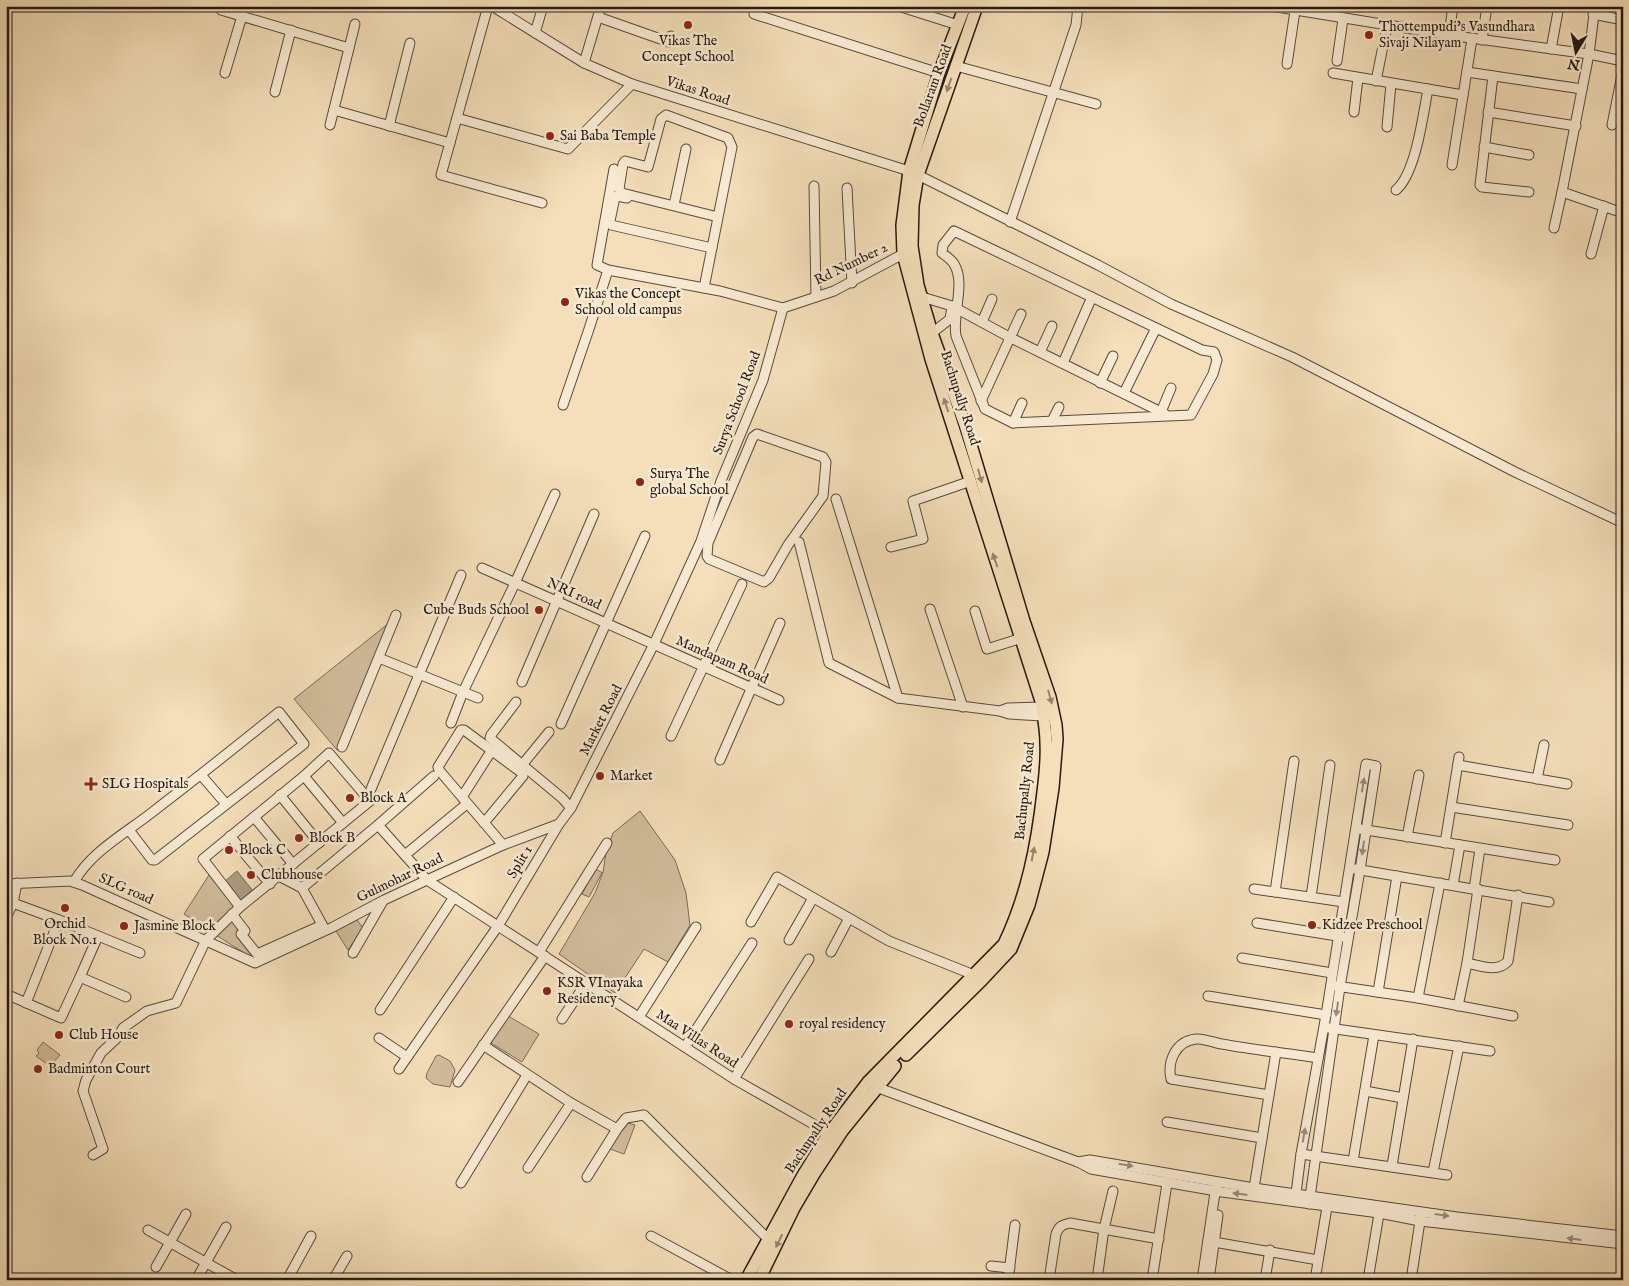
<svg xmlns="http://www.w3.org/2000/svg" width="1629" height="1286" viewBox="0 0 1629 1286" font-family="'IM FELL English',serif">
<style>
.green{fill:#d1bd9d;stroke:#7a6b58}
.water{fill:#ad9c81;stroke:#766855}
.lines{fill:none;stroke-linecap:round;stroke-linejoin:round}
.minor-casing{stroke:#584a3c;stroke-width:11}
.major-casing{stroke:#241912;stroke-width:14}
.minor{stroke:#f8ead2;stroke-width:9}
.major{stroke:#f4dfba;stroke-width:11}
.oneway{fill:#96866e}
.oneway2{fill:#998c7c}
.poi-dot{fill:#8f2418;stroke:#f8ead2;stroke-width:2}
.labels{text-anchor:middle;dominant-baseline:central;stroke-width:5;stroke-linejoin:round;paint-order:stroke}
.poi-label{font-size:14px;fill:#241912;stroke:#f8ead2;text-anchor:start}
.street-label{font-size:14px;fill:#241912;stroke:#f8ead2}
</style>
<rect width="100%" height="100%" fill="#f4dfba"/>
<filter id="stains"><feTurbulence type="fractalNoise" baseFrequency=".004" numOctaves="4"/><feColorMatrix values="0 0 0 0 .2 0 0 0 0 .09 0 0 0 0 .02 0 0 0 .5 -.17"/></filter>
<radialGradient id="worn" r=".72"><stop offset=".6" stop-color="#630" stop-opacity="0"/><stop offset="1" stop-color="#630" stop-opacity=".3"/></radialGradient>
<g class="green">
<path d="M389,623L337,750L294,699Z"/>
<path d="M640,811L675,860L686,893L690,925L668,962L644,949L615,993L559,954L595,893L602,875V873L589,897L582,894L595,869L603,873L606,852L613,833Z"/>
<path d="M209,875L235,905L216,924L210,920L204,927L184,914Z"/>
<path d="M234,917L258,957L255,960L216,935Z"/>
<path d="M357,920L363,928L348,950L336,931Z"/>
<path d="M508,1016L539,1034L522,1062L491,1043Z"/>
<path d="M43,1042L60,1055L50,1066L36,1056L39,1053L37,1050Z"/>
<path d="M439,1055L450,1061L455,1070L450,1087L433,1084L426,1078L427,1073L436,1056Z"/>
<path d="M624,1122L635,1125L624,1154L610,1149Z"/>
</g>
<path class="water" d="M237,871L253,891L240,902L224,882Z"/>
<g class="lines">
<defs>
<g id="minor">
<path d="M488,6L441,175L542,203"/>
<path d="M492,6L584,63L632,84L909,171"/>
<path d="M898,6L958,25"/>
<path d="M1271,6L1449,35L1589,54L1623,61"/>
<path d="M1595,6L1589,54L1562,192L1623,213"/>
<path d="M221,10L349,48"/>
<path d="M754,14L939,73"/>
<path d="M1593,14L1623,20"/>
<path d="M598,17L669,42L671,36"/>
<path d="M535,33L543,6"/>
<path d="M1449,35L1453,6"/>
<path d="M1482,40L1487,6"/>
<path d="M1551,49L1559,6"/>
<path d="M1337,61L1343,19"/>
<path d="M584,63L601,6"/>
<path d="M1287,64L1295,11"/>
<path d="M956,66L1096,104"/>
<path d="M1467,72L1582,89"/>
<path d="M225,73L242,16"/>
<path d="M1333,73L1463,95"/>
<path d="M1493,76L1480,185L1482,187L1529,192"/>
<path d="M1376,81L1387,26"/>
<path d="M275,92L291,30"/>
<path d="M334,110L450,143"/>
<path d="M1354,112L1358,78"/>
<path d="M1488,112L1576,126"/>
<path d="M457,118L568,149L632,84"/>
<path d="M330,125L355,24"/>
<path d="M1612,125L1623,70"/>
<path d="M389,126L410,43"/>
<path d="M1387,127L1391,84"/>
<path d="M1484,147L1529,155"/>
<path d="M1452,165L1472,39"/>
<path d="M614,169L597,265L608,270L720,291L783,308"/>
<path d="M918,175L1098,265L1171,304L1292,357L1515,472L1623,523"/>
<path d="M814,186L816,297"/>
<path d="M847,188L852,283"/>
<path d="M1396,190C1416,173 1423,115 1428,89"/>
<path d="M627,198L617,196L615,197L610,221L611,225L712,248"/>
<path d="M674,205L686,149"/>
<path d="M1010,222L1076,25L1078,6"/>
<path d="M1554,228L1562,192"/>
<path d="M954,231L1202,350L1214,352L1217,360L1213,374L1191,415L1013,423L985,409L956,336C952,314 966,283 954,264C952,260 946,256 942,253L943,245Z"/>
<path d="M1591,254L1604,206"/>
<path d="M704,288L732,147L728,138L666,115L661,119L648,167L625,161L623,164L619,189L622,193L718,217"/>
<path d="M922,297L952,306L950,319L932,333"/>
<path d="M952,306L1011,338L1165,414"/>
<path d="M783,308L834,291L903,254"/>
<path d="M982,322L992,299"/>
<path d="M1040,352L1052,326"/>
<path d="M1063,363L1092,297"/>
<path d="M1100,383L1113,356"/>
<path d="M1124,393L1156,328"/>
<path d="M981,401L1021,314"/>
<path d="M563,405L589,329L608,270"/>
<path d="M1161,412L1171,388"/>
<path d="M1052,421L1059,407"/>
<path d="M1013,423L1022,403"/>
<path d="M757,434L823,457L826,462L823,496L788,545L769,578L764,582L709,559L707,556L708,543L753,437Z"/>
<path d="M836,499L898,698"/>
<path d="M799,542L829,663L898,698L1000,711"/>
<path d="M891,547L923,539L913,501L971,481"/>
<path d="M482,568L779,700"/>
<path d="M930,609L963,707"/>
<path d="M975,611L987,649L1022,638"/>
<path d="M379,658L478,698"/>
<path d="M522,682L594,514"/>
<path d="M516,702L491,735L490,738L562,798L571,808"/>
<path d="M1042,707L1008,708L1000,711L1009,714L1043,716"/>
<path d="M451,723L463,692L515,583L555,494"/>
<path d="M561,724L645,536"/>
<path d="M671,736L742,584"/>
<path d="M342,747L396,615"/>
<path d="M720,760L780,623"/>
<path d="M522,765L549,732"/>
<path d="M1458,765L1567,784"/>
<path d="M201,775L226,804"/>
<path d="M304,776L343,823"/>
<path d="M1537,779L1544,745"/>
<path d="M371,789L461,575"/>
<path d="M280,795L319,843"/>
<path d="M462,797L492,750"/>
<path d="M1451,807L1568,825"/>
<path d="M254,817L293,864"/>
<path d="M484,823L523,776L522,773L464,730H461L438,767L439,770C460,795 482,820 503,845"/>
<path d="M378,825L427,880L734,1079L829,1133"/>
<path d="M1360,829L1555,860"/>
<path d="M230,836L270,884"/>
<path d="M1407,837L1419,775"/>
<path d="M1445,843L1459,757"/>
<path d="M405,855L463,807"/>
<path d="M1355,869L1549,902"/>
<path d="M279,876L302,888L324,928"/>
<path d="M74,882C90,853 124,834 150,814C194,780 237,746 279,712L304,744L155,860H152L129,830"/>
<path d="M6,884L70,881L82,885L255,963L333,927L384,900L427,880L503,845L559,824"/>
<path d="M1453,885L1460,845"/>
<path d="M302,888L378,825L434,776"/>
<path d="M1254,889L1344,902"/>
<path d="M1474,889L1480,849"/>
<path d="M1275,892L1294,761"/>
<path d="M1311,897L1330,765"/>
<path d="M13,903L59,920L26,1003"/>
<path d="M232,914L245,931L241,934L257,954L322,925"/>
<path d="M6,918L13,903L17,883"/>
<path d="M59,920L140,953"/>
<path d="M751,922L777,877L889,941L974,975"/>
<path d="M1257,923L1343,937"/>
<path d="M98,936L80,977L126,997"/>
<path d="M789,940L813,898"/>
<path d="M539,952L607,843"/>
<path d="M831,952L849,918"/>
<path d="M353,953L383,901"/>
<path d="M1242,958L1332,973"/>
<path d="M1467,963C1481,966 1498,973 1508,961L1518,895"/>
<path d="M1336,986L1418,998L1513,1016"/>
<path d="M1378,992L1397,876"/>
<path d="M6,994L61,1018L80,977"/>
<path d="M1208,996L1326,1015"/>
<path d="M1418,998L1440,883"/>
<path d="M1458,1006L1467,963L1478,889"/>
<path d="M380,1010L454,897"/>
<path d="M639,1017L696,927"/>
<path d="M562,1019L586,983"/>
<path d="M1329,1028L1490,1051"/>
<path d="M379,1038L407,1057"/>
<path d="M483,1045L571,1103L617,1129"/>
<path d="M685,1047L752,943"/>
<path d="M399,1069L498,926L559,824L571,808L654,644L701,541L721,481L763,380L783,308"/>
<path d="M734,1079L809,959"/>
<path d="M458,1082L545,956"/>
<path d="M876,1087L1078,1162L1091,1169L1222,1192L1379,1213L1420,1221L1623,1244"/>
<path d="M1365,1091L1403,1098"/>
<path d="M1269,1095L1171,1079C1167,1061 1176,1041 1196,1039C1204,1038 1214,1043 1222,1044C1254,1050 1286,1053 1318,1058"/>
<path d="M1167,1122L1262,1138"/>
<path d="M1301,1154L1447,1175"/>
<path d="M93,1155L103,1149L83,1091L86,1080L101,1053L118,1037L123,1028L147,1011L176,1003L206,940L240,907L370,801L329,753L304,776L203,859L240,907"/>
<path d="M1353,1161L1374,1035"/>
<path d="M1078,1162L1090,1160L1254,1188L1457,1217L1623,1236"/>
<path d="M1392,1166L1413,1039"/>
<path d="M528,1168L571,1103"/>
<path d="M1433,1172L1459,1046"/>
<path d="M587,1177L617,1129L626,1118L644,1115L768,1239"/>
<path d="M461,1183L527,1075"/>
<path d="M1254,1188L1276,1052"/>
<path d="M1295,1201L1301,1154L1326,1015L1366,764L1376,766L1360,870L1340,987L1309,1204"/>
<path d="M148,1230L237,1280"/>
<path d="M651,1236L732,1280"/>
<path d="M1208,1241L1318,1260"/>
<path d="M991,1266L1010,1268"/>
<path d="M156,1267L186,1214"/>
<path d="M196,1280L226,1227"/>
<path d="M287,1280L311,1236"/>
<path d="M333,1280L347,1256"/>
<path d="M1008,1280L1015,1225"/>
<path d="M1049,1280L1056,1234C1059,1226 1062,1225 1070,1223L1159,1239"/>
<path d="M1097,1280L1104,1229L1113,1191"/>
<path d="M1152,1280L1168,1177"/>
<path d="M1202,1280L1216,1186"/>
<path d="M1209,1280L1218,1215"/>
<path d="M1265,1280L1270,1250"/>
<path d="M1315,1280L1328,1201"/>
<path d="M1368,1280L1380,1208"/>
<path d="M1411,1280L1421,1215"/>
</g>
<g id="major">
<path d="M906,1055L982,980L1011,949L1029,905L1043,852L1053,788L1057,739L1056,725L1050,697L1024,621L965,425L932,333L918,285L912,246L913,205L918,175L977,6"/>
<path d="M746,1280L802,1177L829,1133L868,1082L1004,944C1027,896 1037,845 1043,792C1045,776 1047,759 1046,743C1046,729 1043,714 1041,701L931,359L903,254L902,225L909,171L939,73L965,6"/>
<path d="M759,1280L794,1208L814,1174L843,1130L895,1066"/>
</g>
</defs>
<use href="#minor" class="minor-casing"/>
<use href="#major" class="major-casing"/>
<use href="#minor" class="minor"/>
<use href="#major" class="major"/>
</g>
<defs><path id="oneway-solid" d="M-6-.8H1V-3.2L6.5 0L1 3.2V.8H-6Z" transform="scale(1.25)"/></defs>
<g class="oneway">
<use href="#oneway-solid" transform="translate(949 85) rotate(109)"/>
<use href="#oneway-solid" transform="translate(946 405) rotate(-108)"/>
<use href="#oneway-solid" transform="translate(980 476) rotate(74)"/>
<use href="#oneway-solid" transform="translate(995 560) rotate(-109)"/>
<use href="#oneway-solid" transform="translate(1050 697) rotate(75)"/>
<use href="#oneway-solid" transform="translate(1033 854) rotate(-79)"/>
<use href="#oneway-solid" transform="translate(779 1241) rotate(115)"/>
</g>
<g class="oneway2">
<use href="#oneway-solid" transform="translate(1363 785) rotate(-81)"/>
<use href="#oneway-solid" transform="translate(1363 848) rotate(98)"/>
<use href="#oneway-solid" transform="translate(1337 1009) rotate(98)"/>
<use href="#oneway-solid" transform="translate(1304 1135) rotate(-80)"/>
<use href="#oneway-solid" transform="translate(1126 1165) rotate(9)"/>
<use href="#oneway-solid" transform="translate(1240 1194) rotate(-173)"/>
<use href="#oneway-solid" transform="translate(1442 1215) rotate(8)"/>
<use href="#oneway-solid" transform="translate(1574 1239) rotate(-173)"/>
</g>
<g class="poi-dot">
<circle cx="688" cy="25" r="5"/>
<circle cx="1369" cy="35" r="5"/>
<circle cx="550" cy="136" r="5"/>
<circle cx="565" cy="302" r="5"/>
<circle cx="640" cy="482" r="5"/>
<circle cx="539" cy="610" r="5"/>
<circle cx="600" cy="776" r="5"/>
<path d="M88.5 776.5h5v5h5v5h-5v5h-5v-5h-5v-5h5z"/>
<circle cx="350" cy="798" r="5"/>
<circle cx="299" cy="838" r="5"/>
<circle cx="229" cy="850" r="5"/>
<circle cx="251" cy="875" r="5"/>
<circle cx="65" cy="908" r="5"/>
<circle cx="1312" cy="925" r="5"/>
<circle cx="124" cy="926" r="5"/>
<circle cx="547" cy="991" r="5"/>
<circle cx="789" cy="1024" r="5"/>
<circle cx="59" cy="1035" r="5"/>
<circle cx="38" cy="1069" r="5"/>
</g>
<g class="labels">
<g class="poi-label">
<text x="1379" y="27">Thottempudi's Vasundhara<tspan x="1379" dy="16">Sivaji Nilayam</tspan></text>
<text x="688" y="41" text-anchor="middle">Vikas The<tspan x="688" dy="16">Concept School</tspan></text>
<text x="560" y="136">Sai Baba Temple</text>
<text x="575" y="294">Vikas the Concept<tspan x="575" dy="16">School old campus</tspan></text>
<text x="650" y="474">Surya The<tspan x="650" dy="16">global School</tspan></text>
<text x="529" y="610" text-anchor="end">Cube Buds School</text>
<text x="610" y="776">Market</text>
<text x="102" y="784">SLG Hospitals</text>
<text x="360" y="798">Block A</text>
<text x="309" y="838">Block B</text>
<text x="239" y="850">Block C</text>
<text x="261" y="875">Clubhouse</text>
<text x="65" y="924" text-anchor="middle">Orchid<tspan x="65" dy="16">Block No.1</tspan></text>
<text x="1322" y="925">Kidzee Preschool</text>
<text x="134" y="926">Jasmine Block</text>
<text x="557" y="983">KSR VInayaka<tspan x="557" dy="16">Residency</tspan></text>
<text x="799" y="1024">royal residency</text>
<text x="69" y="1035">Club House</text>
<text x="48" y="1069">Badminton Court</text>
</g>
<g class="street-label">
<text transform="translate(933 86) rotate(-70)">Bollaram Road</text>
<text transform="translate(698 91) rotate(18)">Vikas Road</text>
<text transform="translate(851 264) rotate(-26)">Rd Number 2</text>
<text transform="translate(960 398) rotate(72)">Bachupally Road</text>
<text transform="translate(737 403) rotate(-69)">Surya School Road</text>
<text transform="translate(574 594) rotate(24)">NRI road</text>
<text transform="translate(722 660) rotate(24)">Mandapam Road</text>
<text transform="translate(601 720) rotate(-63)">Market Road</text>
<text transform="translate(1025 791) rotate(-84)">Bachupally Road</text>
<text transform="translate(520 862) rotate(-59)">Split 1</text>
<text transform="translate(400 878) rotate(-26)">Gulmohar Road</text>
<text transform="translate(126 889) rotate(24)">SLG road</text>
<text transform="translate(697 1039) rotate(33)">Maa Villas Road</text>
<text transform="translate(816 1131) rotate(-56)">Bachupally Road</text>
</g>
</g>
<rect width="1629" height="1286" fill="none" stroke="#f4dfba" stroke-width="25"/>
<rect x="8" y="8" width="1614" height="1271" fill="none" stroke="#241912" stroke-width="2.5"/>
<rect x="12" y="12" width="1604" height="1261" fill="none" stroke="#241912"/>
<g transform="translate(1576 52) rotate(190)" stroke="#f8ead2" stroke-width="4" paint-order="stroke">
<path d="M0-4L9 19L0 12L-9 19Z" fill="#241912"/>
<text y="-8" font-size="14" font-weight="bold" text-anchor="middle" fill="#241912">N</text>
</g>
<rect width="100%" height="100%" filter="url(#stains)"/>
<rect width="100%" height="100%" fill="url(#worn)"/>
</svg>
